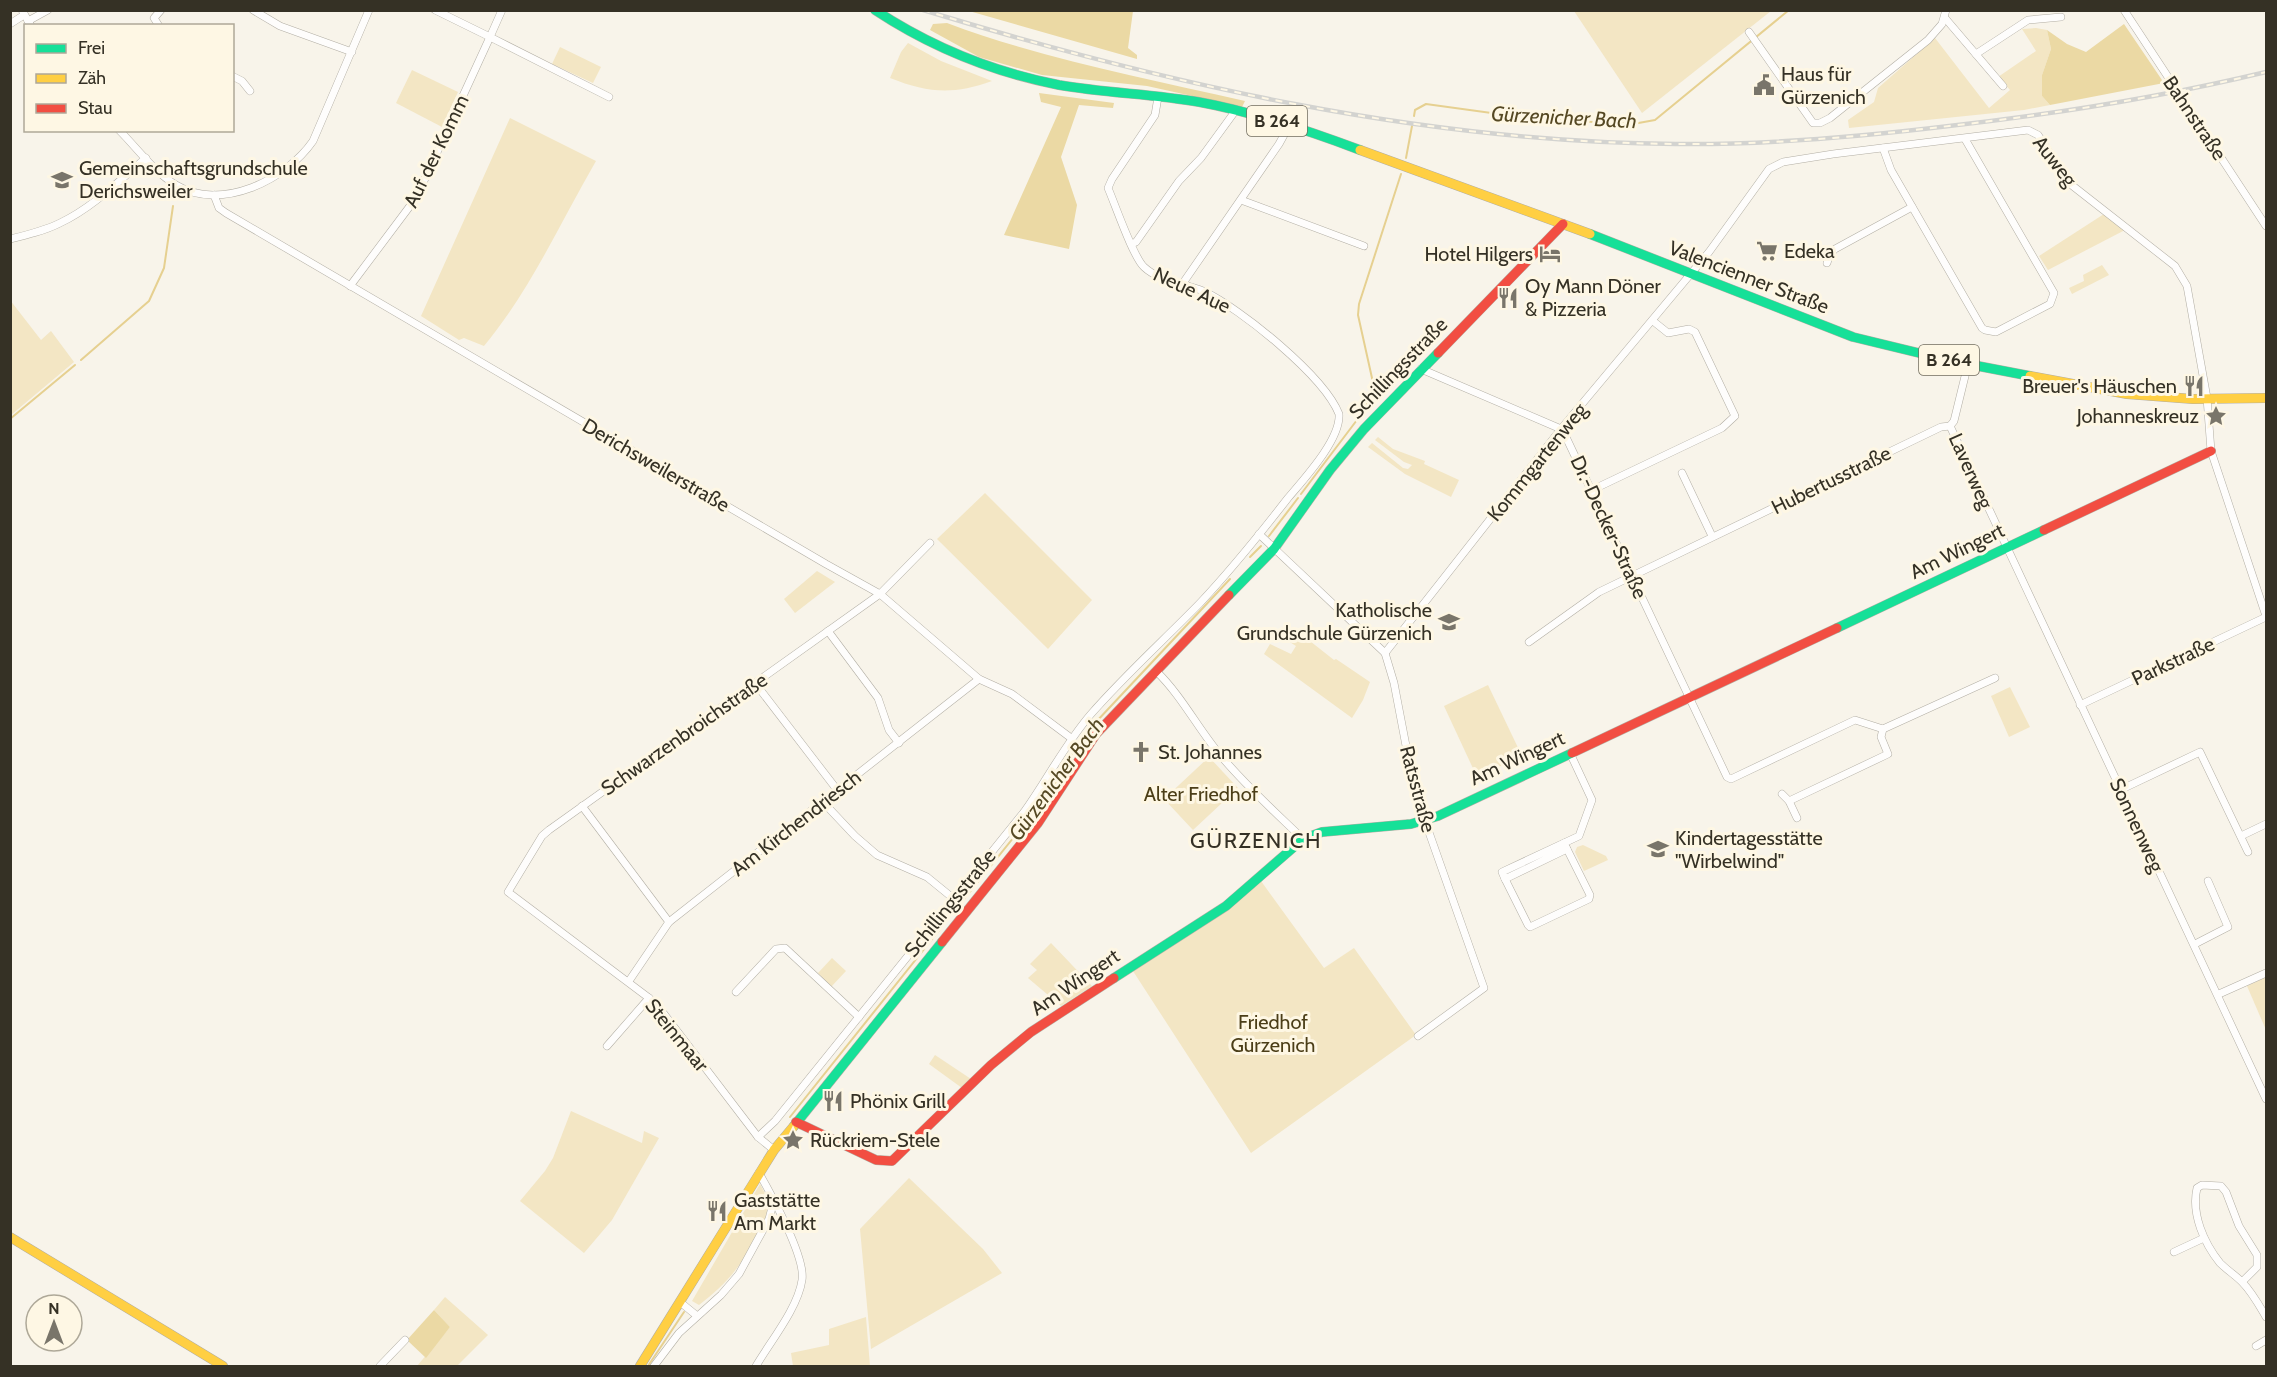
<svg xmlns="http://www.w3.org/2000/svg" width="2277" height="1377" viewBox="0 0 2277 1377" font-family="Cabin,sans-serif">
<style>
.green{fill:#f3e6c4}
.forest{fill:#ebd9a4}
.lines{fill:none;stroke-linecap:round;stroke-linejoin:round}
.stream{stroke:#e6d090;stroke-width:2}
.street-casing{stroke:#b2aea4;stroke-width:8}
.fast-casing{stroke:#b2aea4;stroke-width:10}
.slow-casing{stroke:#b2aea4;stroke-width:10}
.jam-casing{stroke:#b2aea4;stroke-width:10}
.street{stroke:#fefdfc;stroke-width:7}
.fast{stroke:#16e098;stroke-width:9}
.slow{stroke:#ffcf43;stroke-width:9}
.jam{stroke:#f24e42;stroke-width:9}
.rail-casing{stroke:#d3d3d0;stroke-width:4.5}
.rail{stroke:#fef7e4;stroke-width:2;stroke-dasharray:7;stroke-linecap:butt}
.labels{text-anchor:middle;dominant-baseline:central;stroke-width:6;stroke-linejoin:round;paint-order:stroke}
.shield{fill:#fef7e4;stroke:#716c5e;stroke-width:1.5}
.shield-label{font-size:18px;font-weight:bold;fill:#353125}
.poi-label{font-size:20px;fill:#353125;stroke:#fef7e4;text-anchor:start}
.street-label{font-size:20px;fill:#353125;stroke:#fef7e4}
.park-label{font-size:20px;fill:#4b3e18;stroke:#fef7e4}
.water-label{font-size:21px;font-style:italic;fill:#554823;stroke:#fef7e4}
.quarter-label{font-size:22px;letter-spacing:1.5px;fill:#353125;stroke:#fef7e4}
</style>
<rect width="100%" height="100%" fill="#f8f4ea"/>
<g class="green">
<path d="M1574,11H1771L1642,113Z"/>
<path d="M2036,28L2047,30L2051,49L2042,75V96L2050,105L2024,110L1849,128L1848,120L1874,102L1878,88L1935,38L1989,108L2010,90L1998,77L2036,51L2022,29Z"/>
<path d="M908,43L941,61L992,81C953,95 928,93 890,78L901,52Z"/>
<path d="M560,47L601,67L593,83L552,64Z"/>
<path d="M412,70L458,92L442,127L396,103Z"/>
<path d="M510,118L596,161C559,225 531,289 484,346L464,338L459,340L421,316Z"/>
<path d="M2104,214L2125,230L2048,270L2039,256Z"/>
<path d="M2102,265L2109,275L2072,294L2069,288L2084,281L2083,275Z"/>
<path d="M10,300L41,340L51,331L74,362L11,415Z"/>
<path d="M1378,437L1393,449L1425,461L1424,464L1459,480L1451,497L1405,474L1368,447L1372,443L1403,468L1408,469L1412,465L1404,462L1375,440Z"/>
<path d="M985,493L1092,600L1048,649L937,539Z"/>
<path d="M817,571L835,582L795,613L784,599Z"/>
<path d="M1296,630L1334,660L1336,659L1370,682L1363,700L1352,718L1264,654L1270,644L1291,654L1296,646L1288,641Z"/>
<path d="M1488,685L1522,756L1477,777L1444,706Z"/>
<path d="M2010,687L2030,727L2009,737L1991,696Z"/>
<path d="M1209,757L1238,788L1193,830L1164,799Z"/>
<path d="M1583,845L1606,856L1608,860L1584,871L1575,852L1577,847Z"/>
<path d="M1261,881L1324,968L1354,948L1416,1035L1251,1153L1131,968Z"/>
<path d="M1051,943L1092,986L1061,1006L1028,978L1037,970L1030,964Z"/>
<path d="M832,958L846,971L831,987L818,973Z"/>
<path d="M2266,977V1030L2247,986Z"/>
<path d="M935,1055L971,1079L962,1088L929,1064Z"/>
<path d="M571,1111L642,1143L644,1131L659,1138L612,1220L584,1253L520,1201L545,1171L553,1158Z"/>
<path d="M909,1178L983,1249L1002,1273L871,1349L860,1229Z"/>
<path d="M760,1184C763,1190 769,1199 769,1206C768,1214 764,1221 760,1228C745,1262 728,1283 699,1305L692,1301Z"/>
<path d="M445,1297L488,1335L457,1366H417L450,1327L434,1310Z"/>
<path d="M866,1317L870,1366H793L791,1353L829,1345V1329Z"/>
</g>
<g class="forest">
<path d="M969,11H1133L1128,48L1137,55V59Z"/>
<path d="M947,23C1043,59 1145,78 1245,101L1242,107L1147,86L1042,75L979,57L930,30L933,24Z"/>
<path d="M2124,24L2164,83L2050,105L2042,96V75L2051,49L2047,30L2067,44L2086,52Z"/>
<path d="M1039,93L1114,103L1113,108L1079,105L1061,157L1077,205L1069,249L1004,235L1061,107L1041,102Z"/>
<path d="M434,1310L450,1327L426,1358L407,1340Z"/>
</g>
<g class="lines">
<g class="stream">
<path d="M1414,116L1415,110L1426,104L1536,119L1633,124L1655,120L1789,10"/>
<path d="M1406,158L1412,126"/>
<path d="M81,360L149,301L164,268L173,206"/>
<path d="M10,419L75,365"/>
<path d="M1301,494L1363,412C1369,401 1373,391 1372,378L1358,315L1359,304L1401,174"/>
<path d="M1269,536L1298,498"/>
<path d="M1250,557L1261,546"/>
<path d="M960,904L1051,791L1081,738L1230,579"/>
<path d="M790,1117L941,928"/>
<path d="M648,1366L684,1312"/>
</g>
<defs>
<g id="street">
<path d="M22,10L31,26"/>
<path d="M253,10L280,26L352,52"/>
<path d="M502,10L490,37L609,97"/>
<path d="M2124,10L2266,226"/>
<path d="M1945,18L2003,86"/>
<path d="M28,21L48,10"/>
<path d="M10,24L24,15"/>
<path d="M159,26L154,18L161,10"/>
<path d="M1749,32L1813,123H1820L1830,118L1928,40L1942,24L1946,10"/>
<path d="M1976,54L2028,20L2061,17"/>
<path d="M232,76L242,81L250,91"/>
<path d="M119,130C137,148 154,172 176,185C221,212 286,180 313,141L369,10"/>
<path d="M1883,148L1891,170L1982,328L1985,330L1996,332L2050,304L2054,293L1965,139"/>
<path d="M214,195L219,208L226,213L826,564L880,594L979,679L1012,694L1071,738"/>
<path d="M1241,200L1364,246"/>
<path d="M10,239C27,235 44,231 60,223C92,208 119,181 146,158"/>
<path d="M1131,244L1136,242L1179,181L1201,158L1236,110"/>
<path d="M1827,263L1830,254L1835,249L1912,207"/>
<path d="M1183,283L1279,144L1290,124"/>
<path d="M350,286L416,198L490,37L435,10"/>
<path d="M1968,364L1954,421L1950,426L2266,1099"/>
<path d="M1421,369L1561,429L1565,435L1727,777L1731,779L1855,720L1883,729L1995,678"/>
<path d="M1682,473L1712,536"/>
<path d="M1592,490L1722,428L1735,416L1695,332L1689,329L1668,333L1653,321"/>
<path d="M1259,534L1385,653L1394,683L1407,751L1425,821L1484,988L1418,1036"/>
<path d="M828,631L878,698L889,730L899,743"/>
<path d="M1529,642L1599,592L1941,427L1950,426"/>
<path d="M1385,653L1561,429L1709,252L1769,169L1783,162L1833,154L2028,130L2038,135L2069,183L2175,266L2187,286L2207,398L2211,451L2266,616"/>
<path d="M1156,671C1182,696 1198,729 1221,756C1246,786 1275,812 1303,839"/>
<path d="M755,683L838,791"/>
<path d="M2080,705L2266,617"/>
<path d="M2120,790L2200,752L2248,852"/>
<path d="M1782,794L1789,801L1797,818"/>
<path d="M1789,801L1888,754L1881,737L1883,729"/>
<path d="M823,802L855,836L877,855L927,877L954,899"/>
<path d="M582,806L669,922"/>
<path d="M2241,836L2266,824"/>
<path d="M1564,843L1502,872L1505,879L1567,849"/>
<path d="M1505,879L1528,925L1530,927L1589,899L1590,895L1564,843L1579,836L1592,800L1570,753"/>
<path d="M2195,944L2228,927L2208,881"/>
<path d="M629,981L669,922L979,679"/>
<path d="M736,992L776,949L785,948L859,1017"/>
<path d="M2219,994L2266,973"/>
<path d="M607,1046L649,998"/>
<path d="M758,1137L775,1121L1024,812C1047,780 1065,744 1091,714C1125,675 1164,640 1200,603C1231,570 1260,534 1288,498C1304,479 1341,439 1339,414C1324,376 1240,308 1203,291C1184,283 1160,282 1144,267C1133,257 1115,204 1108,188L1112,179L1155,115L1158,97"/>
<path d="M774,1150L758,1137L661,1010L649,998L508,892L542,836L549,830L880,594L930,543"/>
<path d="M2174,1252L2204,1238"/>
<path d="M2242,1282L2257,1267V1255L2239,1226L2226,1192L2221,1186L2202,1185L2197,1188C2191,1214 2204,1243 2220,1263C2227,1270 2235,1275 2242,1282C2252,1292 2259,1305 2266,1317"/>
<path d="M680,1302L696,1315"/>
<path d="M2256,1346L2266,1340"/>
<path d="M380,1366L405,1340"/>
<path d="M654,1366L679,1333L721,1295L739,1274L769,1219L774,1200"/>
<path d="M756,1366C770,1342 798,1308 802,1280C806,1258 771,1194 759,1173"/>
</g>
<g id="fast">
<path d="M875,10C931,47 993,72 1059,85C1105,93 1153,94 1199,102C1254,112 1307,130 1360,150"/>
<path d="M1590,234L1853,337L1952,361L2030,376"/>
<path d="M1229,595L1274,549L1330,470L1364,429L1438,353"/>
<path d="M1837,628L2044,530"/>
<path d="M1114,978L1226,906L1303,839L1322,832L1411,824L1438,816L1572,753"/>
<path d="M794,1126L942,942"/>
</g>
<g id="slow">
<path d="M1360,150L1590,234"/>
<path d="M2030,376L2127,394L2193,399L2266,398"/>
<path d="M10,1237L223,1366"/>
<path d="M640,1366L774,1150L794,1126"/>
</g>
<g id="jam">
<path d="M1438,353L1563,224"/>
<path d="M2044,530L2211,451"/>
<path d="M1572,753L1837,628"/>
<path d="M942,942L1038,823L1096,734L1229,595"/>
<path d="M796,1122L876,1160L892,1161L991,1065L1031,1032L1114,978"/>
</g>
</defs>
<use href="#street" class="street-casing"/>
<use href="#fast" class="fast-casing"/>
<use href="#slow" class="slow-casing"/>
<use href="#jam" class="jam-casing"/>
<use href="#street" class="street"/>
<use href="#fast" class="fast"/>
<use href="#slow" class="slow"/>
<use href="#jam" class="jam"/>
<defs>
<path id="rail" d="M923,10C1166,84 1420,142 1676,144C1768,145 1858,137 1949,126C2056,114 2162,97 2266,72"/>
</defs>
<use href="#rail" class="rail-casing"/>
<use href="#rail" class="rail"/>
</g>
<defs>
<symbol id="civic-bare" viewBox="-9 -9 18 18"><path d="M-.6-6.5H3V-4.5H.6V-3L4-1V1h2V6H-6V1h2V-1L-.6-3ZM-1.2 2.5V6h2.4V2.5Z" fill="#79756a" stroke="#fef7e4" stroke-width="2.5" paint-order="stroke"/></symbol>
<symbol id="school-bare" viewBox="-9 -9 18 18"><path d="M0-5L7-2L0 1L-7-2ZM-4 1L0 2.5L4 1V4Q0 6-4 4Z" fill="#79756a" stroke="#fef7e4" stroke-width="2.5" paint-order="stroke"/></symbol>
<symbol id="supermarket-bare" viewBox="-9 -9 18 18"><path d="M-6-5.5h2.5l.6 2H6L4.5 2H-2.5L-4.4-4H-6ZM-1.5 3.2a1.3 1.3 0 1 0 .1 0ZM3 3.2a1.3 1.3 0 1 0 .1 0Z" fill="#79756a" stroke="#fef7e4" stroke-width="2.5" paint-order="stroke"/></symbol>
<symbol id="hotel-bare" viewBox="-9 -9 18 18"><path d="M-6-4.5h1.5V1H6V5H4.5V3h-9V5H-6ZM-4 0a1.8 1.8 0 1 1 3.6 0ZM.5 0V-2.5h3Q6-2.5 6 0Z" fill="#79756a" stroke="#fef7e4" stroke-width="2.5" paint-order="stroke"/></symbol>
<symbol id="restaurant-bare" viewBox="-9 -9 18 18"><path d="M-5-6h1v4h1v-4h1v4h1v-4h1v5L-1.5 .5V6h-2V.5L-5-1ZM5-6V6H3V1.5H1.5Q1.5-4 5-6Z" fill="#79756a" stroke="#fef7e4" stroke-width="2.5" paint-order="stroke"/></symbol>
<symbol id="sight-bare" viewBox="-9 -9 18 18"><path d="M0-6L1.8-2.2L6-1.7L2.9 1.2L3.7 5.4L0 3.3L-3.7 5.4L-2.9 1.2L-6-1.7L-1.8-2.2Z" fill="#79756a" stroke="#fef7e4" stroke-width="2.5" paint-order="stroke"/></symbol>
<symbol id="church-bare" viewBox="-9 -9 18 18"><path d="M-1.2-6h2.4v3.5h3.3v2.4h-3.3V6h-2.4V-.1h-3.3v-2.4h3.3Z" fill="#79756a" stroke="#fef7e4" stroke-width="2.5" paint-order="stroke"/></symbol>
</defs>
<g fill-rule="evenodd">
<use href="#civic-bare" x="1749" y="70" width="30" height="30"/>
<use href="#school-bare" x="47" y="165" width="30" height="30"/>
<use href="#supermarket-bare" x="1752" y="236" width="30" height="30"/>
<use href="#hotel-bare" x="1535" y="239" width="30" height="30"/>
<use href="#restaurant-bare" x="1493" y="283" width="30" height="30"/>
<use href="#restaurant-bare" x="2179" y="371" width="30" height="30"/>
<use href="#sight-bare" x="2201" y="401" width="30" height="30"/>
<use href="#school-bare" x="1434" y="607" width="30" height="30"/>
<use href="#church-bare" x="1126" y="737" width="30" height="30"/>
<use href="#school-bare" x="1643" y="834" width="30" height="30"/>
<use href="#restaurant-bare" x="818" y="1086" width="30" height="30"/>
<use href="#sight-bare" x="778" y="1125" width="30" height="30"/>
<use href="#restaurant-bare" x="702" y="1196" width="30" height="30"/>
</g>
<g class="labels">
<g class="shield">
<rect x="1247" y="106" width="60" height="30" rx="4.5"/>
<rect x="1919" y="345" width="60" height="30" rx="4.5"/>
</g>
<g class="shield-label">
<text x="1277" y="121">B 264</text>
<text x="1949" y="360">B 264</text>
</g>
<g class="poi-label">
<text x="1781" y="74">Haus für<tspan x="1781" dy="23">Gürzenich</tspan></text>
<text x="79" y="168">Gemeinschaftsgrundschule<tspan x="79" dy="23">Derichsweiler</tspan></text>
<text x="1784" y="251">Edeka</text>
<text x="1533" y="254" text-anchor="end">Hotel Hilgers</text>
<text x="1525" y="286">Oy Mann Döner<tspan x="1525" dy="23">&amp; Pizzeria</tspan></text>
<text x="2177" y="386" text-anchor="end">Breuer's Häuschen</text>
<text x="2199" y="416" text-anchor="end">Johanneskreuz</text>
<text x="1432" y="610" text-anchor="end">Katholische<tspan x="1432" dy="23">Grundschule Gürzenich</tspan></text>
<text x="1158" y="752">St. Johannes</text>
<text x="1675" y="838">Kindertagesstätte<tspan x="1675" dy="23">"Wirbelwind"</tspan></text>
<text x="850" y="1101">Phönix Grill</text>
<text x="810" y="1140">Rückriem-Stele</text>
<text x="734" y="1200">Gaststätte<tspan x="734" dy="23">Am Markt</tspan></text>
</g>
<g class="street-label">
<text transform="translate(2195 118) rotate(56)">Bahnstraße</text>
<text transform="translate(436 151) rotate(-64)">Auf der Komm</text>
<text transform="translate(2055 161) rotate(52)">Auweg</text>
<text transform="translate(1749 277) rotate(21)">Valencienner Straße</text>
<text transform="translate(1192 290) rotate(25)">Neue Aue</text>
<text transform="translate(1398 368) rotate(-46)">Schillingsstraße</text>
<text transform="translate(1537 462) rotate(-51)">Kommgartenweg</text>
<text transform="translate(656 465) rotate(30)">Derichsweilerstraße</text>
<text transform="translate(1971 471) rotate(66)">Laverweg</text>
<text transform="translate(1831 480) rotate(-26)">Hubertusstraße</text>
<text transform="translate(1609 527) rotate(65)">Dr.-Decker-Straße</text>
<text transform="translate(1957 551) rotate(-26)">Am Wingert</text>
<text transform="translate(2173 661) rotate(-25)">Parkstraße</text>
<text transform="translate(684 734) rotate(-35)">Schwarzenbroichstraße</text>
<text transform="translate(1517 758) rotate(-25)">Am Wingert</text>
<text transform="translate(1418 789) rotate(75)">Ratsstraße</text>
<text transform="translate(796 823) rotate(-38)">Am Kirchendriesch</text>
<text transform="translate(2137 825) rotate(65)">Sonnenweg</text>
<text transform="translate(950 903) rotate(-51)">Schillingsstraße</text>
<text transform="translate(1075 982) rotate(-34)">Am Wingert</text>
<text transform="translate(677 1035) rotate(51)">Steinmaar</text>
</g>
<g class="park-label">
<text x="1201" y="794">Alter Friedhof</text>
<text x="1273" y="1022">Friedhof<tspan x="1273" dy="23">Gürzenich</tspan></text>
</g>
<g class="water-label">
<text transform="translate(1564 117) rotate(3)">Gürzenicher Bach</text>
<text transform="translate(1056 779) rotate(-54)">Gürzenicher Bach</text>
</g>
<g class="quarter-label">
<text x="1256" y="840">GÜRZENICH</text>
</g>
</g>
<rect width="2277" height="1377" fill="none" stroke="#353125" stroke-width="24"/>
<rect x="24" y="24" width="210" height="108" fill="#fef7e4" stroke="#aea898" stroke-width="1.5"/>
<rect x="36" y="44" width="30" height="9" fill="#16e098" stroke="#aea898" stroke-width="1.5"/>
<text x="78" y="54" font-size="18" fill="#353125">Frei</text>
<rect x="36" y="74" width="30" height="9" fill="#ffcf43" stroke="#aea898" stroke-width="1.5"/>
<text x="78" y="84" font-size="18" fill="#353125">Zäh</text>
<rect x="36" y="104" width="30" height="9" fill="#f24e42" stroke="#aea898" stroke-width="1.5"/>
<text x="78" y="114" font-size="18" fill="#353125">Stau</text>
<g transform="translate(54 1323)"><circle r="28" fill="#fef7e4" stroke="#aea898" stroke-width="1.5"/>
<path d="M0-4.5L10 22L0 15L-10 22Z" fill="#79756a"/>
<text y="-9" font-size="16" font-weight="bold" text-anchor="middle" fill="#353125">N</text>
</g>
</svg>
